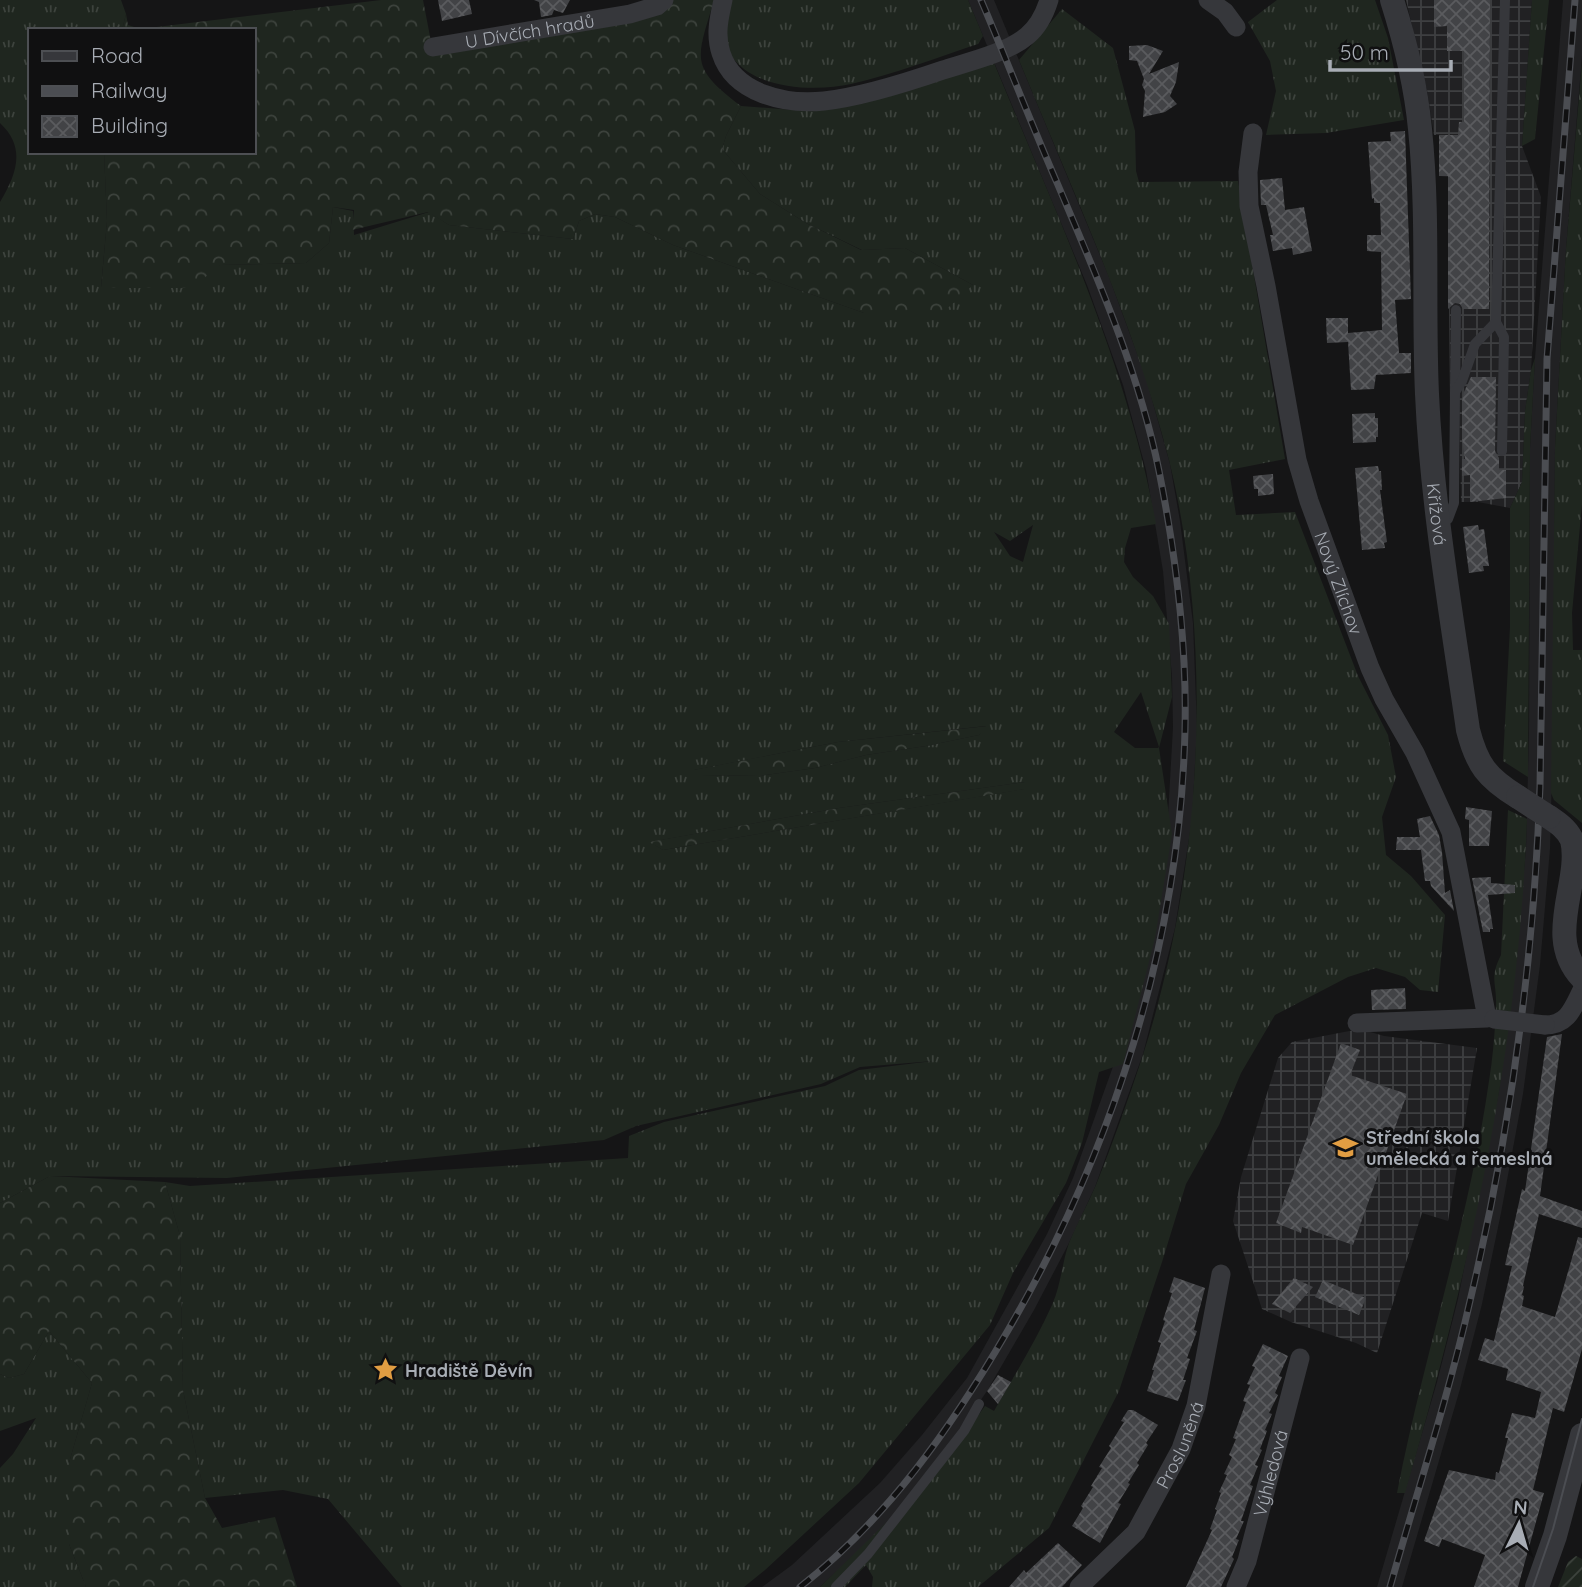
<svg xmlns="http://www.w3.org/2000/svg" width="1582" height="1587" viewBox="0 0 1582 1587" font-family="Quicksand,sans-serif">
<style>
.built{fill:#212123}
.industrial{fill:url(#industrial-grid)}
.grass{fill:url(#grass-tufts);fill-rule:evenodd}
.forest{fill:url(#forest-crowns)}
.garden{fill:url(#garden-furrows)}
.building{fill:url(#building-cross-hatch)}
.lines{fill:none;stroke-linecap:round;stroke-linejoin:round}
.service{stroke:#36373b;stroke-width:10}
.minor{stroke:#36373b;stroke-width:19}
.tertiary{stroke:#36373b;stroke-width:24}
.tram{stroke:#4b4d52;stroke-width:2}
.rail-casing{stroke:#4b4d52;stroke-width:7}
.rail{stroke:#101011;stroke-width:4.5;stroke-dasharray:13;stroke-linecap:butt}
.minor-bridge{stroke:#36373b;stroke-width:19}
.tertiary-bridge{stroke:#36373b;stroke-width:24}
.labels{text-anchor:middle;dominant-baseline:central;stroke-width:6;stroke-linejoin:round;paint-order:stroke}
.street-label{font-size:18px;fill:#a8adb5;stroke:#101011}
.poi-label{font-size:18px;font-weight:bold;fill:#a8adb5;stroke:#101011;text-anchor:start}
</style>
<defs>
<pattern id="industrial-grid" width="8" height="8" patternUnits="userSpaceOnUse" patternTransform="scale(1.75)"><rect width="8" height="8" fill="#212123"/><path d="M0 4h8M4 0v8" fill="none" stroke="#3e3f41"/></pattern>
<pattern id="grass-tufts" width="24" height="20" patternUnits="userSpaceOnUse" patternTransform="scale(1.75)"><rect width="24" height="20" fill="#1f261f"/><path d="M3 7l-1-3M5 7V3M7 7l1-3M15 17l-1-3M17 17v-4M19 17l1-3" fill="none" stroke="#3d433d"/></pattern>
<pattern id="forest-crowns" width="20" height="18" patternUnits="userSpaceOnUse" patternTransform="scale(1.75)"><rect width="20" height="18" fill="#1f261f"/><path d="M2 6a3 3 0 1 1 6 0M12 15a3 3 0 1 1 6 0" fill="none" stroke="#3d433d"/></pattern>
<pattern id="garden-furrows" width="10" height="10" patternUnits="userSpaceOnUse" patternTransform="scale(1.75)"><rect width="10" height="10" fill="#1f261f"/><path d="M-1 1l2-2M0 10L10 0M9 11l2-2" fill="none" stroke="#3d433d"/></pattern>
<pattern id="building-cross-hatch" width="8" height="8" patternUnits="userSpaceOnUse" patternTransform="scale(1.75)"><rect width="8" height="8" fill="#424346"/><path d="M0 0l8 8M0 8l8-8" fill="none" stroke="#5a5b5e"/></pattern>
</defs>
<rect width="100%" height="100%" fill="#151516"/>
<g class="built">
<path d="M968,0H994L1109,277L1146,378L1170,464L1180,521L1193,623L1197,728L1192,819L1175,928L1143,1054L1095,1187L1068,1245L1034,1310L987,1391L943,1455L905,1503L873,1537L820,1587H762L792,1565L880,1483L922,1435L967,1378L1047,1234L1073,1178L1120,1047L1168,816L1173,727L1172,677L1163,571L1146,470L1123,385L1087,285Z"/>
<path d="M1563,0H1582V56L1566,249L1555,448L1553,733L1550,849L1540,965L1523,1094L1501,1213L1482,1304L1460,1389L1402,1587H1377L1437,1382L1458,1299L1499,1091L1516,962L1526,848L1529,733L1530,448L1535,358Z"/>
</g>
<g class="industrial">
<path d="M1406,0H1532L1522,146L1541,197L1531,370L1525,411L1522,482L1510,508L1478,502H1461L1459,401L1450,399L1448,177L1439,176V135H1434L1427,90Z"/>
<path d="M1360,1029L1384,1036L1477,1048L1448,1221L1422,1213L1377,1353L1356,1343L1291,1322L1262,1309L1233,1221L1241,1177L1278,1058L1292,1042Z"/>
</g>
<g class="grass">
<path d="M0,0H121L126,14L122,30H30V152H104L107,221L101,287L220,265L306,263L329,243L333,207L353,211L354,235L429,212L449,225L573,239L579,221L595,214L615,217L673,245L864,313L973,285L905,248L862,250L806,223L760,194L722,149L726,136L741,106L806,111L863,103L994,63C1056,214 1127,362 1156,524L1131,528L1125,548L1124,562L1133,577L1153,596L1169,624L1172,697L1159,748L1172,834L1155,938L1123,1064L1099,1072L1082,1143L1066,1183L1013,1273L990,1325L859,1483L765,1570L744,1587H402L328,1499L283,1490L205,1498L183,1390L180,1236L165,1182L190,1186L628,1158L629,1136L664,1122L825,1086L859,1070L933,1061L860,1067L821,1084L636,1126L604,1140L227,1178L50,1176L0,1203V202C16,175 27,148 0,123ZM1033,525L1023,562L1010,556L994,532L1010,541ZM1141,692L1159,747L1158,748H1135L1114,732ZM986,726L979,735L926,746L866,755L815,768L759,776L700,775L694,770L838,742ZM1025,782L1024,789L663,850L650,842L839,808Z"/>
<path d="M732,0H968L983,36L978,44C936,58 894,74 851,84C811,93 739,89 725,42C721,28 729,13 732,0Z"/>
<path d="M1277,0H1375L1388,38L1404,120L1326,133L1266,135L1276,91L1270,61L1248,22Z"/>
<path d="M1532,0H1549L1535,139L1522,146Z"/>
<path d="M1062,9L1113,48L1135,131L1136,171L1139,182L1238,181L1285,459L1229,470L1236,515L1295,512L1358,676L1388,735L1396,777L1382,817L1386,855L1411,876L1445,915L1438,992L1420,990L1405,977L1376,968L1348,977L1275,1015L1241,1073L1219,1125L1186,1184L1162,1262L1119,1391L1049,1528L978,1587H872L873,1577L866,1565L845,1587H820L938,1472L985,1406L994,1411C1014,1376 1036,1341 1052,1305C1061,1285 1062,1263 1069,1243C1077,1223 1088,1204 1096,1185C1113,1143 1128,1100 1142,1058C1202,874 1215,648 1169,460C1134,322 1073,192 1019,60Z"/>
<path d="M1582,62V504L1572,613L1573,650H1582V823L1554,800L1551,793L1555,448L1566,249Z"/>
<path d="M1535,358L1530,448L1528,777L1503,761L1510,627V508L1522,482L1525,411L1531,370Z"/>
<path d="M1508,810L1527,819C1519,1048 1469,1274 1405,1493H1397C1424,1354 1469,1221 1489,1081C1493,1057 1495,1031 1496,1006C1497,982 1489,979 1501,955Z"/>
<path d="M49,1331L92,1383L69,1463V1544L86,1587H0V1468L13,1454L36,1418L0,1431V1374L9,1378L24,1374Z"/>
</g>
<g class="forest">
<path d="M381,0H423L433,52L672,0H714C697,59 688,66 741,106L726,136L722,149L760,194L806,223L861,250L905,248L973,285L938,317L864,313L673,245L615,217L595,214L579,221L573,239L449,225L428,212L352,230L354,210L333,207L329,243L306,263L220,265L192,288H101L107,221L104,152H254V30H122L126,14L128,25L140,29Z"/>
<path d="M988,726L979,735L926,746L866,755L815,768L759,776L699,775L693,770L838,742Z"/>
<path d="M1025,782V789L663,850L649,842L839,808Z"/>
<path d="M50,1176L165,1182L180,1236L183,1390L205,1498L222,1528L275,1517L297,1587H86L69,1544V1463L92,1383L49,1331L24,1374L9,1378L0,1374V1203Z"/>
</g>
<path class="garden" d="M1576,1556L1582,1559V1587H1558L1568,1562Z"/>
<g class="building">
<path d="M438,0H469L472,14L442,21Z"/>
<path d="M534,0H570L563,13L554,10L552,15L541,17L539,2Z"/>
<path d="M1434,0H1490L1489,309H1463L1460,304L1455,303L1448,309V176H1439V135H1458L1459,122H1464V51H1447V26L1434,27Z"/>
<path d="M1147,45L1163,51L1149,74L1179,62L1176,82L1170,96L1177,104L1165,112L1143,117L1145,91L1142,85L1144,79L1137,61L1129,60V46Z"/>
<path d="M1405,131L1411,299L1395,300L1399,353H1411V373L1376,375L1374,389L1351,390L1348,342L1327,343L1326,318H1348V333L1382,330L1381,252L1367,251V235H1381L1380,203H1374V198L1372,199L1368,142L1391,141L1390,132Z"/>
<path d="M1282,178L1285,210L1304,207L1312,251L1293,255L1292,248L1273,251L1270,235H1273L1266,205H1261L1260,180Z"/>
<path d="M1471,377H1496L1495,451L1499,458V470H1506V498L1470,502V475L1462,476V459H1465L1462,438V401L1464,392Z"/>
<path d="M1375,413V418H1378V437H1376V442L1353,443L1352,414Z"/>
<path d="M1378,466L1379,471H1381L1382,490H1380L1387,542L1384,543L1385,548L1362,550L1355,468Z"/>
<path d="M1273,474L1274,494L1258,496V489H1254L1253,476Z"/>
<path d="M1478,525L1479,530L1484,529L1489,566H1483L1484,571L1469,573L1463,527Z"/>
<path d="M1466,807L1492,811L1489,846H1469V820L1465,819Z"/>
<path d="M1430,816L1439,835L1442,852L1445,893L1450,890L1454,911L1431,886L1430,881H1425L1421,850H1396L1397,837H1420L1417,819Z"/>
<path d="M1491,877V883L1515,885V893L1488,895L1493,929H1490V932H1483L1472,878Z"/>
<path d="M1405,988L1406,1009L1372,1010L1371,990Z"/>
<path d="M1562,1034L1540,1196L1582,1211V1228L1539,1214L1523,1286L1524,1287L1522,1295L1524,1296L1522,1306L1555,1317L1578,1237L1582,1238V1349L1564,1412L1553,1408L1533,1490L1544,1493L1518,1587H1474L1485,1555L1442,1539L1439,1547L1424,1541L1449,1470L1495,1480L1496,1472L1499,1473L1508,1438H1505L1512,1413L1535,1418L1541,1392L1506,1380L1508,1369L1478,1360L1485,1338L1494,1341L1512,1266L1505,1265L1522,1189L1525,1191L1547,1037Z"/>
<path d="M1341,1043L1360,1050L1350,1075L1407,1094L1353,1245L1302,1227L1301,1233L1276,1223Z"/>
<path d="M1174,1277L1205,1288L1194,1330L1197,1331L1187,1358L1190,1359L1183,1380H1186L1178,1401L1147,1391L1154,1370H1152L1161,1343L1158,1342L1165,1321L1163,1320L1172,1293L1169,1292Z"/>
<path d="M1294,1278L1313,1287L1290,1313L1272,1304Z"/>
<path d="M1323,1280L1366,1298L1359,1315L1315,1297Z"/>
<path d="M1263,1344L1288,1356L1279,1376L1282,1377L1275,1393L1278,1395L1269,1413L1272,1414L1265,1430L1267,1431L1260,1449L1262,1450L1255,1465L1258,1466L1250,1485L1253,1486L1241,1521H1244L1236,1539L1239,1540L1232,1557L1234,1559L1221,1587H1186L1212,1530L1210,1529L1217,1510L1215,1509L1221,1493L1219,1492L1227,1475L1224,1474L1232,1457L1229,1455L1236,1439L1233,1438L1246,1402L1243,1401L1250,1385L1247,1384L1255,1367L1252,1366Z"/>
<path d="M998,1375L1011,1382L998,1404L987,1391Z"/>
<path d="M1128,1410H1133L1158,1425L1146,1443L1148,1445L1137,1463L1139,1465L1128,1483L1130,1484L1118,1503L1121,1504L1100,1543L1072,1526L1083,1508L1081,1506L1093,1487L1091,1486L1102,1468L1099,1467L1111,1448L1109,1446L1124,1422L1121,1421Z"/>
<path d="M1058,1543L1082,1565L1062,1587H1009L1024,1570L1026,1573Z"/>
</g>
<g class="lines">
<g class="service">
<path d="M1496,322L1504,337L1502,451"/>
<path d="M1455,392L1456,310"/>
<path d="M1443,522L1448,519L1454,503L1455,392L1462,381L1475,344L1496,322L1505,0"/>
<path d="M836,1587L868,1554L964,1431L979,1404"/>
</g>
<g class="minor">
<path d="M723,0C719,18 715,35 721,53C734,94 786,105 824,101C861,97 908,82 943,70C968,62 1007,53 1027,36C1038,27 1045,13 1049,0"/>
<path d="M1208,0L1225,12L1236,27"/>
<path id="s1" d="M433,47L630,14L657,6L664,0"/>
<path id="s2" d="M1253,133L1248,172L1249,206L1266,286L1297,460L1309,501L1370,668L1384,699L1415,753L1451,832L1487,1018L1357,1023"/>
<path d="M1545,1025C1568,1025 1573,1008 1582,990"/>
<path id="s3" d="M1079,1587L1136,1532L1181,1449L1196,1406L1221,1274"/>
<path id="s4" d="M1236,1587L1247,1561L1300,1358"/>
</g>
<g class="tertiary">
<path id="s5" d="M1392,0C1405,41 1416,86 1420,129C1429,217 1423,306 1427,394C1432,506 1452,618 1468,730C1477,765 1487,778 1518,797"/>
<path d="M1549,817C1558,823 1567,829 1572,840C1582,882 1543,937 1582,978"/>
<path d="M1537,1587L1555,1536L1582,1435"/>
</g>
<path class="tram" d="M1533,1587L1553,1529L1582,1419"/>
<defs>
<g id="rail">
<path d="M800,1587C888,1518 951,1428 1007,1332C1113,1150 1180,942 1185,730C1187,644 1176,556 1159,471C1139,372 1097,277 1058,185C1031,123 1007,61 981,0"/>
<path d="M1390,1587C1417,1492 1448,1398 1470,1301C1510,1133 1534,960 1540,787L1547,359L1575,0"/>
</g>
</defs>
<use href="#rail" class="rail-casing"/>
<use href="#rail" class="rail"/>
<path class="minor-bridge" d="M1494,1019L1545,1025"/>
<path class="tertiary-bridge" d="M1518,797L1549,817"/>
</g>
<defs>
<symbol id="university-bare" viewBox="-9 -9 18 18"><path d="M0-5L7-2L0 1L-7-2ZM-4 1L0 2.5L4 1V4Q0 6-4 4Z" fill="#e19d42" stroke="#101011" stroke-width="2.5" paint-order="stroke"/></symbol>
<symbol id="sight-bare" viewBox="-9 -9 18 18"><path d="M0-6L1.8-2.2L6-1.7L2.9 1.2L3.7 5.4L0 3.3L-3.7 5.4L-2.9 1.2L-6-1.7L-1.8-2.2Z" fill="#e19d42" stroke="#101011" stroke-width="2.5" paint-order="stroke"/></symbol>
</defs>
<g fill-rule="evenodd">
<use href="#university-bare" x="1328" y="1130" width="35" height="35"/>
<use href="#sight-bare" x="368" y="1352" width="35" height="35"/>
</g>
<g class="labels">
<g class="street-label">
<text stroke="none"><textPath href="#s1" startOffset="98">U Dívčích hradů</textPath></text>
<text stroke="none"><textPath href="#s5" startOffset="518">Křížová</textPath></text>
<text stroke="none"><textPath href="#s2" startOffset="462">Nový Zlíchov</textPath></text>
<text stroke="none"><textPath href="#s3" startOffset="177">Prosluněná</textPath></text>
<text stroke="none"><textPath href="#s4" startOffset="119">Výhledová</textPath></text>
</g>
<g class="poi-label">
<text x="1366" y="1137">Střední škola<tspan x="1366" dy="21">umělecká a řemeslná</tspan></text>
<text x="405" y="1370">Hradiště Děvín</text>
</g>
</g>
<rect x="28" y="28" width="228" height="126" fill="#101011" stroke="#4d4f53" stroke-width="2"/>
<rect x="42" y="51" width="35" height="10" fill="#36373b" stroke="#4d4f53" stroke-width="2"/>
<text x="91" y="63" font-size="21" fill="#a8adb5">Road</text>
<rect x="42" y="86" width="35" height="10" fill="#4b4d52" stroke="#4d4f53" stroke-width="2"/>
<text x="91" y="98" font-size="21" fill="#a8adb5">Railway</text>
<rect x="42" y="116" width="35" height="21" fill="url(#building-cross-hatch)" stroke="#4d4f53" stroke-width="2"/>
<text x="91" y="133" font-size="21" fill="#a8adb5">Building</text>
<g transform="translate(1519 1524) rotate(5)" stroke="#101011" stroke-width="5" paint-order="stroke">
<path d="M0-5L12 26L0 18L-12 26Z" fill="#a8adb5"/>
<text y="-10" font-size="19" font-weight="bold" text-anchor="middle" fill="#a8adb5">N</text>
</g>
<path d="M1330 60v10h121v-10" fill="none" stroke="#a8adb5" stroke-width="3.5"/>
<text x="1340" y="60" font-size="21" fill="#a8adb5" stroke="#101011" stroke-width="5" paint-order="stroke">50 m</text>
</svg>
